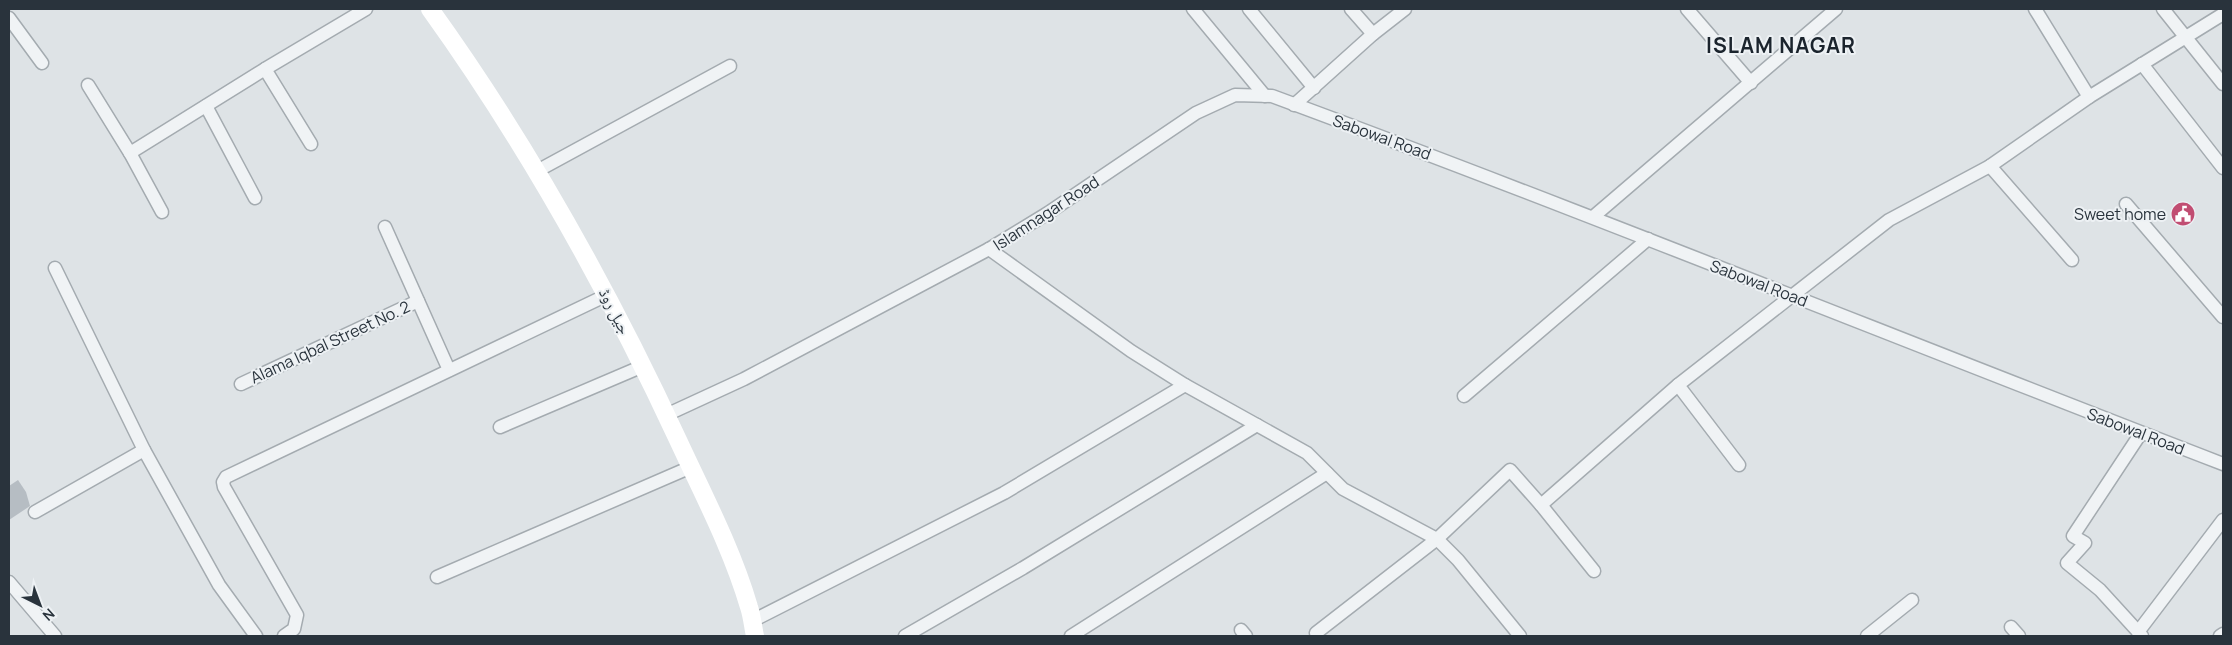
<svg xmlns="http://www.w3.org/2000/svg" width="2232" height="645" viewBox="0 0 2232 645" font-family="Manrope,'Noto Naskh Arabic',sans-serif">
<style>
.building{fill:#b6bdc3}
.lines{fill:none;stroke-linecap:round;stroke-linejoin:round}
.minor-casing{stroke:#a4abb0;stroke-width:15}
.minor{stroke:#f0f3f5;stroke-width:12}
.secondary{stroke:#fff;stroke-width:18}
.labels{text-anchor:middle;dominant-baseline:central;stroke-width:4;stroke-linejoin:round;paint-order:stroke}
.street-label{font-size:16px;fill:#29333c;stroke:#edf1f4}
.poi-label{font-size:16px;fill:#29333c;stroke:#edf1f4;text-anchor:end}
.district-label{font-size:21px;font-weight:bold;letter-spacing:1px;fill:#1b242d;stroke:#edf1f4}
</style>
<rect width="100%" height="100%" fill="#dee3e6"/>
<path class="building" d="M18,480L26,492L30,506L9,520V486Z"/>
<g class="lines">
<defs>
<g id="minor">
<path d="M1193,9L1265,96"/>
<path d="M1249,9L1314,88"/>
<path d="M1351,9L1373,34"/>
<path d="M1687,9L1751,83"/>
<path d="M2035,9L2089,97"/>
<path d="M2163,9L2223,84"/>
<path d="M9,18L42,63"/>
<path d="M2142,64L2223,168"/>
<path d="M88,85L130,153L162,212"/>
<path d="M1294,105L1373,34L1405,9"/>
<path d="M206,106L255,198"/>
<path d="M311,144L265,69L366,9"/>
<path d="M130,153L265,69"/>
<path d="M1990,166L2072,260"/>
<path d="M537,171L730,66"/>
<path d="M2126,204L2223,317"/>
<path d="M1593,217L1836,9"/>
<path d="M385,227L449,370"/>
<path d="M989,249L1131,351L1185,385L1307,453L1343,489L1437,539L1458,560L1520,636"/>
<path d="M55,268L144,450L219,585L256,636"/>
<path d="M241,384L418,301"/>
<path d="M1464,396L1648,239"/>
<path d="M666,415L744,379L989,249L1048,213L1196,113L1235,95L1272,96C1591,214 1906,342 2223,464"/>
<path d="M500,427L643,366"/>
<path d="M2141,433L2073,536L2085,543L2067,563L2100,590L2142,636"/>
<path d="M1739,465L1678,385L1889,220L1990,166L2089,97L2223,14"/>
<path d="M35,512L144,450"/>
<path d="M1594,571L1541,505L1678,385"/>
<path d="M437,577L691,467"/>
<path d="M9,582L55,636"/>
<path d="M752,621L1004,493L1185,385"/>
<path d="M2011,627L2019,636"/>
<path d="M1241,630L1246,636"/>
<path d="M2138,632L2223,520"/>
<path d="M1316,633L1437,539L1510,470L1541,505"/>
<path d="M284,636L294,629L297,615L224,487L223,482L226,477L607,295"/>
<path d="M905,636L1023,568L1257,425"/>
<path d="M1071,636L1327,473"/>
<path d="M1867,636L1912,600"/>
<path d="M2220,636L2223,634"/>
</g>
</defs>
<use href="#minor" class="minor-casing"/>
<use href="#minor" class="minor"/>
<path class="secondary" d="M430,9C527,144 608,289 678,440C703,494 732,549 749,607C752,616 753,627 755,636"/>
</g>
<defs>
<symbol id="civic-disc" viewBox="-11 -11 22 22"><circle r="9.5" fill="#c14d72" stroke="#edf1f4"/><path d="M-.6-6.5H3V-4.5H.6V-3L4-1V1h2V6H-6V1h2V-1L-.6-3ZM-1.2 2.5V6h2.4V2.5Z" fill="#fff"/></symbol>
</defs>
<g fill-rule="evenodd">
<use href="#civic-disc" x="2169" y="200" width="28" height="28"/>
</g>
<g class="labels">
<g class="street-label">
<text transform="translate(1382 137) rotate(20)">Sabowal Road</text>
<text transform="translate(1046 213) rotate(-33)">Islamnagar Road</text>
<text transform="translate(1759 283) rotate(21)">Sabowal Road</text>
<text transform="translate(615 311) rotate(63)">جیل روڈ</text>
<text transform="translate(330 342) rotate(-25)">Alama Iqbal Street No. 2</text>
<text transform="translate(2136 431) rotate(21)">Sabowal Road</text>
</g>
<g class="poi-label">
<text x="2166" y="214">Sweet home</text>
</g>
<g class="district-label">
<text x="1781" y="45">ISLAM NAGAR</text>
</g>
</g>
<rect width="2232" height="645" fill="none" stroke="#29333c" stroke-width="20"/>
<g transform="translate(40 605) rotate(138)" stroke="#edf1f4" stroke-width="4" paint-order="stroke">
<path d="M0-4L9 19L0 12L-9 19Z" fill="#29333c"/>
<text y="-8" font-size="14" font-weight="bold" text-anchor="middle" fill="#29333c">N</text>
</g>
</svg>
